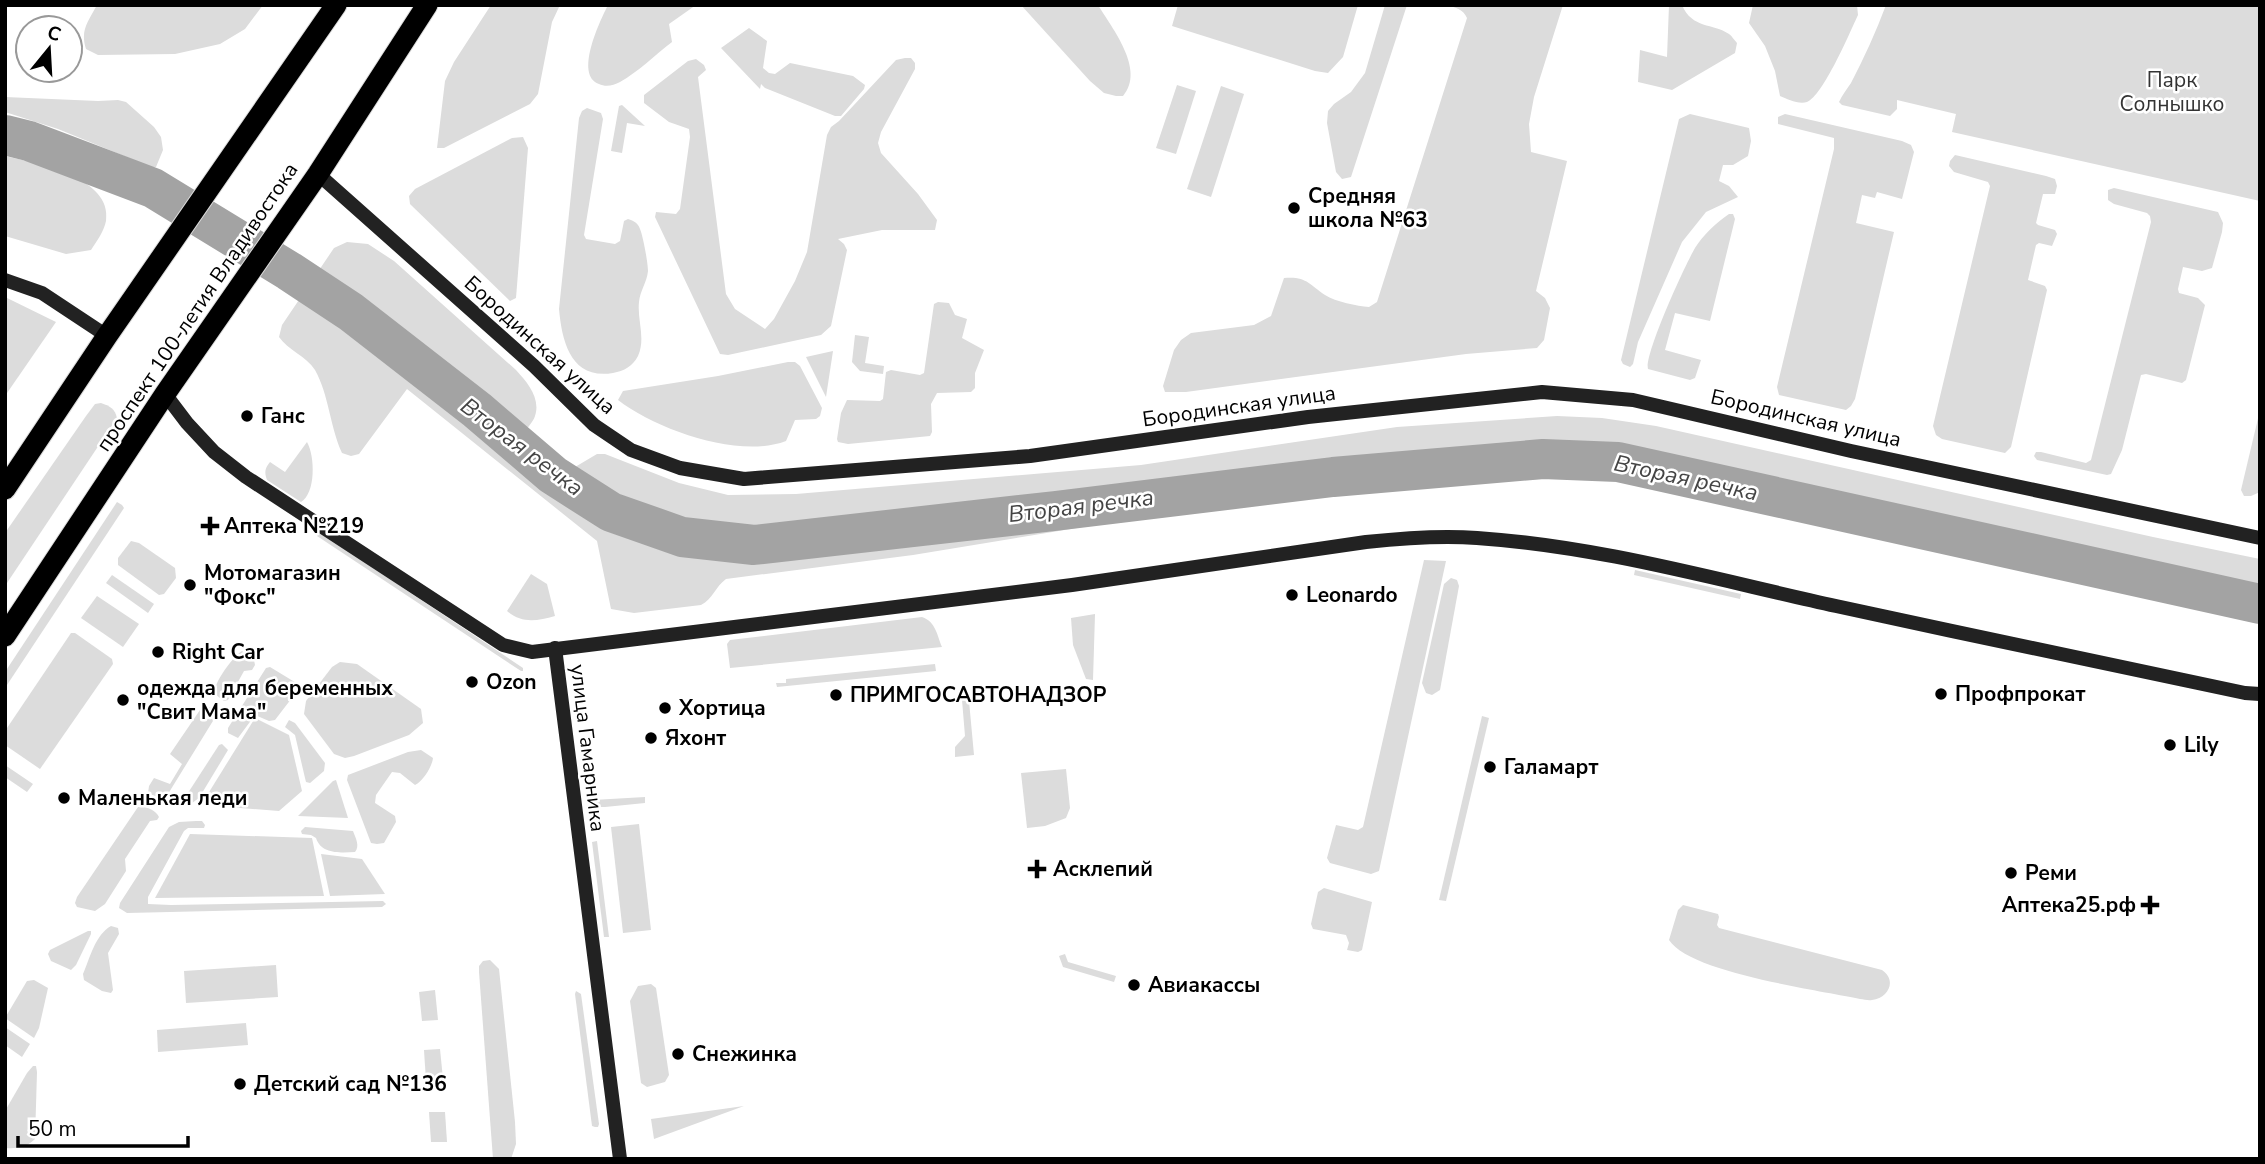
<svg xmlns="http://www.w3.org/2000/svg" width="2265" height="1164" viewBox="0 0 2265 1164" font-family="'Nunito Sans',sans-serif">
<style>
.green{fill:#dcdcdc}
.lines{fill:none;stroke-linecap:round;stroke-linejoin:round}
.river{stroke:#a3a3a3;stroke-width:40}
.highway-casing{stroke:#dbdbdb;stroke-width:23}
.secondary{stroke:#222;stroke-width:14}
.highway{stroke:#000;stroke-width:21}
.poi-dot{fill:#000;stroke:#fff;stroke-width:2.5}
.labels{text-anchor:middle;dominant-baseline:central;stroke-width:5;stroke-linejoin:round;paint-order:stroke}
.park-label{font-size:21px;fill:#333;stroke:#fff}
.poi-label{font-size:21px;font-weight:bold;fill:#000;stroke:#fff;text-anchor:start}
.street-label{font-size:21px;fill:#000;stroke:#fff}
.water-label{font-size:23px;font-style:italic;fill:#444;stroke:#fff}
</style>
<rect width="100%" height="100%" fill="#fff"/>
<g class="green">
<path d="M97,5H263L245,29L220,44L175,54L98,55L86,49C80,30 88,22 97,5Z"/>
<path d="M491,5H560L552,22L538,94L530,104L444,148H437L445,81L454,62Z"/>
<path d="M608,5H696L669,24L672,42C655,55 638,72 620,82C613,86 605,87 599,84C574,75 600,21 608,5Z"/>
<path d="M1021,5H1098C1112,28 1146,70 1123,96H1116L1104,93L1090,81Z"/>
<path d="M1178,5H1358L1343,57L1328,73L1315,71L1172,26Z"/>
<path d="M1385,5H1407L1351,177L1342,179L1336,172L1327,123L1328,111L1334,104L1351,92L1365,73Z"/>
<path d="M1447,5H1563L1534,97L1529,124L1531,152L1567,161L1536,291L1545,298L1550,308L1544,340L1537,348L1466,354L1186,392H1165L1163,386L1174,350L1181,340L1191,333L1254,325L1271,316L1284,278C1306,276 1309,284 1325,295C1336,302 1357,306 1369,307L1377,302L1467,18C1463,9 1456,8 1447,5Z"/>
<path d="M1669,5H1682C1692,29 1713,23 1729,34C1732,36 1734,40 1737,43L1735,53L1672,90L1638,82L1640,50L1667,57Z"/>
<path d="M1753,5H1857L1858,15C1850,32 1823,96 1807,102C1799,105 1787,99 1780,96L1775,71L1765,46L1749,23Z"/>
<path d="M1886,5H2260V201L1952,132L1956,114L1897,100V109L1890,116L1842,105L1839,102C1842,95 1847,89 1851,83C1864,58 1876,32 1886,5Z"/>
<path d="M749,28L767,41L763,68L769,73L775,74L790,63L853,76L865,85L864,89L841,116H835L765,88L761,84L760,89L721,48Z"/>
<path d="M905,58H911L915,63V69L881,132L878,143L881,153L918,194L937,220L935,230H882L838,239L844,244L847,250L831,326L821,335L728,355L720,354L655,217L656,212L676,214L680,209L690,137L689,129L669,122L644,103V95L688,61L696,59L704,65L706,70L698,77L726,294L735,309L765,329L774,319L795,281L807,252L827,135L831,127L839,121L896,60Z"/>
<path d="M1177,85L1196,91L1176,154L1156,148Z"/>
<path d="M1221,86L1244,94L1211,197L1187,189Z"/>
<path d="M5,97L98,101L118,100L126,102L154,127L161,137L163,150L156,167H151L58,129L5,112Z"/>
<path d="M622,105L645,126L627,123L622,153L611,151L619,106Z"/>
<path d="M587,108L601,113L603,119L584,235L586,239L615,244L620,241L624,221L628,219C634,221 638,223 640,229C643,236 648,263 648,271C647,282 640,291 639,302C637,320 646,338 638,356C633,366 624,371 613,373C571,380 562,342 559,309L579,118L582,111Z"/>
<path d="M1690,114L1749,128L1751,141L1748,156L1733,165H1723L1719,181L1729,186L1738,197L1706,212L1682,242L1638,342L1633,364L1630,367L1623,364L1621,360L1679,119Z"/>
<path d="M1785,114L1902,141L1911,145L1914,152L1902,199L1877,192L1875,198L1862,195L1856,223L1894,232L1855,399L1851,406L1846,410L1779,395L1777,387L1834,149V138L1778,124V117Z"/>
<path d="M523,137L528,148L516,298L510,301L410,204L409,196L415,189L512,138Z"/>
<path d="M1955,155L2046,176L2055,179L2057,186L2055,194H2043L2036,223L2038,225L2055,230L2057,234L2052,246L2039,243L2036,245L2028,280L2045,286L2047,290L2011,447L2005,453L1942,439L1936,435L1933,426L1990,186L1988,182L1954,172L1949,166L1950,161Z"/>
<path d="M5,156C35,163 113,177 106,221C104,231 97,241 91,250L66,254L5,236Z"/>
<path d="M2114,188L2218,212L2223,223L2222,232L2212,268L2202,271L2183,267L2178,289L2179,293L2198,298L2205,305L2186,380L2182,383L2146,374L2141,375L2122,450L2111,474L2107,475L2037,460L2034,456L2036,452H2041L2086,463L2091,460L2151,222L2150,216L2147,213L2114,204L2108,200V190Z"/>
<path d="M1729,214H1733L1735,219L1710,321L1675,313L1665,350L1701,360L1695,378L1690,380L1648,369C1644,355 1685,265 1695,248C1703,235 1716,223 1729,214Z"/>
<path d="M347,242L368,244L394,261L516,370C527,382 541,398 535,416C533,423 526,427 525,435L565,469L570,470L597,454H605L679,483L728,495L796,494L1141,465L1397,427L1557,416L1602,418L1656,426L2153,537L2260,559V624L1709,498L1630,483L1563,474L1487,475L1421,480L1095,525L913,555L726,579C715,587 713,599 701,605L634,613L611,609L597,541L407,389L359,454L351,456L342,453C330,427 329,395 315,370C306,356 288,350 279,337L282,325L334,248Z"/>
<path d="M5,297L56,322L5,396Z"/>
<path d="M938,302L949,303L955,315L967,319L962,338L984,350L975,373V388L971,392L937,393L931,404L932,432L930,436L848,444L838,442L837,439L841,413L847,400L880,401L883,399L886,372L891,370L920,375L924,373L934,304Z"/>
<path d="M855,335L869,337L865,363L884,366L883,374L860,371L852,362Z"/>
<path d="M833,351L826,397L806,357Z"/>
<path d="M788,362H795L800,366L822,408L820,416L816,419L795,420L786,441C739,459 657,430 618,400L623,391L718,376Z"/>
<path d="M101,403C110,406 115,409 117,418L5,586V533L86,416L95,404Z"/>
<path d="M2260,410V492L2251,496H2244L2241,490Z"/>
<path d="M307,442C315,456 316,493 301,502L267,480C264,472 265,468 270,462L285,472Z"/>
<path d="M117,502L122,505L124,508L5,688V672Z"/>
<path d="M319,532L523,668V671H521L317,536Z"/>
<path d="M131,541L139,543L175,568L176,578L164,594L159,595L118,565V558Z"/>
<path d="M1424,560L1446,561L1379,871L1371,874L1330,863L1327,858L1336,825L1358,830L1363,827Z"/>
<path d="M1635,570L1741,594L1740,599L1634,575Z"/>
<path d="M531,574L547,584L555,616C537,621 522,624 507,611Z"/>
<path d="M112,575L154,604L148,613L106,583Z"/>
<path d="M1451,578L1457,580L1459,586L1440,690L1432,695L1426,693L1422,683L1444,584Z"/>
<path d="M97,596L139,624L123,647L81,618Z"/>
<path d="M1095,614L1093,680L1086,679L1073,645L1071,618Z"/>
<path d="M922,617C936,622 937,635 942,647L730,668L727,644L730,640Z"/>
<path d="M71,633H75L112,659L113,664L40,769L5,745V731Z"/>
<path d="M242,651L254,660L255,665L252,670L244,671L228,700L224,701C221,699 217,696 215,693C212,685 234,655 242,651Z"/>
<path d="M340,662L357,664L421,709L423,723L409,735L354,756L345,758L334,754L304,714L306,701L332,667Z"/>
<path d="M935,664L936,671L777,687L776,683H786V679Z"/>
<path d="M270,667L298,684V690L275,720L269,721L255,715L238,738L228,733V728L266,668Z"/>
<path d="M968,690L974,755L955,757V747L965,736L962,700Z"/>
<path d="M205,707H210L219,712V716H216L168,794V799L166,801L148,793L149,786L154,778L170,784L182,764L170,754L200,710Z"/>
<path d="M1482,716L1489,718L1446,901L1439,900Z"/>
<path d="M255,718L289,735L302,791L279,811L201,805Z"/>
<path d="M289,720L295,723L325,763L324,771L310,783L306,782L305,778L295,735L285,727Z"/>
<path d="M222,744L228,750L199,798L192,803L185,801L186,796L219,745Z"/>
<path d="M421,750L433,758C432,767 423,781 415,785L400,773L392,772L376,795L375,803L395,816L396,822L384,843L377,844L371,843L347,780L348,775L408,752Z"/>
<path d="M5,765L33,784L27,792L5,777Z"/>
<path d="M1066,769L1070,808L1066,818L1045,826L1027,828L1021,773Z"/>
<path d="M336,780L348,818L298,816L333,781Z"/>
<path d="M645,797V803L605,807H600L593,800Z"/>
<path d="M138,807C145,806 156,810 159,817L157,820L150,821L125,859L126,871L105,904L95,911L77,907L75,903L77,897Z"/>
<path d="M196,821H202L205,825L204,828H188L184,831L148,897V904L171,905L383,901L386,904L382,907L127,913L119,908L120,903L169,827L179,822Z"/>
<path d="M639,824L651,930L623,933L611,827Z"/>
<path d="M305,827L353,831C356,839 360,846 355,852C340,853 321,854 316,838L311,835L302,834L301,831Z"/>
<path d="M190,834L312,838L324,896L155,898Z"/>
<path d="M597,841L609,937H604L592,842Z"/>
<path d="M321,854L362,859L385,894L330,896Z"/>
<path d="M1324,888L1372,902L1362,950L1358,952L1347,950L1349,943L1346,935L1313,929L1311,924L1318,892Z"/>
<path d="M1683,905L1718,914L1719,917L1717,925L1719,928L1882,970C1897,980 1889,998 1872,1000C1868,1001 1864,999 1860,999C1819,990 1690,973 1669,940L1678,910Z"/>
<path d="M111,926L118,928L119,934L108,953L113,990L111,993L102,991L84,980L83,974C90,958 95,935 111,926Z"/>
<path d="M88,931H91V934L76,965L71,970L51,961L48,954L50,950Z"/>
<path d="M1065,954L1068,962L1116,976L1114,982L1063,967L1059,956Z"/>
<path d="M490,960L499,969L515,1122L516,1144L511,1159H493L479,972V966L483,961Z"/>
<path d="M276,965L278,997L186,1003L184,971Z"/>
<path d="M34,980L48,988L39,1028L34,1038L5,1018L27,981Z"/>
<path d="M651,984L656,988L669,1075L665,1082L647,1087L641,1083L630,1001L638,986Z"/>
<path d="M435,990L438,1020L422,1021L419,992Z"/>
<path d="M576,991L581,994L599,1124L598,1127H595L592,1126L575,994Z"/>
<path d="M246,1023L248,1045L158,1052L157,1030Z"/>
<path d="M5,1027L30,1044L22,1057L5,1045Z"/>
<path d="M440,1049L443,1079L426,1081L424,1050Z"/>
<path d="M33,1066H36L37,1072L35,1139C27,1147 17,1149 5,1148V1111L27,1073Z"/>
<path d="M744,1106L654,1139L651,1119Z"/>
<path d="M429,1112H445L447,1142H431Z"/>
</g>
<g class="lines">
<path class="river" d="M5,135L29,141L153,188L289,271L351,312L477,410L553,475L611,512L682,537L754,545L1055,511L1333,477L1543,459L1618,462L2260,604"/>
<defs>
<g id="highway">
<path d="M5,489L107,336L336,5"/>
<path d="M5,636L165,394L318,174L427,5"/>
</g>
</defs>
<use href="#highway" class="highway-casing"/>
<g class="secondary">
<path d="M318,174L534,366L594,425L631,450L680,468L744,479L1030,456L1308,417L1542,392L1633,400L1851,451L2260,538"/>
<path d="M5,280L42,293L107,336"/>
<path d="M165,394L187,423L214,452L246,477L503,645L532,652L1072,585L1366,542C1403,538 1440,535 1477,538C1599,546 1717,580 1836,606C1972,636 2108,663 2245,693L2260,694"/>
<path d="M555,648L620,1159"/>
</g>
<use href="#highway" class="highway"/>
</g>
<g class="poi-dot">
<circle cx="1294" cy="208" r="7"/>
<circle cx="247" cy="416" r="7"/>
<path d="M206.5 515.5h7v7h7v7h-7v7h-7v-7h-7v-7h7z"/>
<circle cx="190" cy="585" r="7"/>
<circle cx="1292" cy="595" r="7"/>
<circle cx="158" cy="652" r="7"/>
<circle cx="472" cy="682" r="7"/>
<circle cx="1941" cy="694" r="7"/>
<circle cx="836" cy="695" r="7"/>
<circle cx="123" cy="700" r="7"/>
<circle cx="665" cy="708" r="7"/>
<circle cx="651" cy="738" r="7"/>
<circle cx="2170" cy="745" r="7"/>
<circle cx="1490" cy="767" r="7"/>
<circle cx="64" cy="798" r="7"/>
<path d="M1033.5 858.5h7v7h7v7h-7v7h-7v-7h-7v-7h7z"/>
<circle cx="2011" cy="873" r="7"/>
<path d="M2146.5 894.5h7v7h7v7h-7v7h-7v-7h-7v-7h7z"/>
<circle cx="1134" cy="985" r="7"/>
<circle cx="678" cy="1054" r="7"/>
<circle cx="240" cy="1084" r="7"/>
</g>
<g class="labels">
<g class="park-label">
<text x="2172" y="80">Парк<tspan x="2172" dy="24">Солнышко</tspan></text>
</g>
<g class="poi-label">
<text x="1308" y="196">Средняя<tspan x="1308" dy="24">школа №63</tspan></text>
<text x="261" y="416">Ганс</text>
<text x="224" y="526">Аптека №219</text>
<text x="204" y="573">Мотомагазин<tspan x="204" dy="24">"Фокс"</tspan></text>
<text x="1306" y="595">Leonardo</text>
<text x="172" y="652">Right Car</text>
<text x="486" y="682">Ozon</text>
<text x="137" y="688">одежда для беременных<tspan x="137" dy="24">"Свит Мама"</tspan></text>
<text x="1955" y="694">Профпрокат</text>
<text x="850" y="695">ПРИМГОСАВТОНАДЗОР</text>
<text x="679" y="708">Хортица</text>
<text x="665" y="738">Яхонт</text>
<text x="2184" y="745">Lily</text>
<text x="1504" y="767">Галамарт</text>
<text x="78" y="798">Маленькая леди</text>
<text x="1053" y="869">Асклепий</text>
<text x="2025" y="873">Реми</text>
<text x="2136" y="905" text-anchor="end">Аптека25.рф</text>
<text x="1148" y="985">Авиакассы</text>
<text x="692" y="1054">Снежинка</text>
<text x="254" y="1084">Детский сад №136</text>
</g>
<g class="street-label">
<text transform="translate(197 307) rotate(-56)">проспект 100-летия Владивостока</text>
<text transform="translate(540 345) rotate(42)">Бородинская улица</text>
<text transform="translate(1239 406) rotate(-8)">Бородинская улица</text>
<text transform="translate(1806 418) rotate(13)">Бородинская улица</text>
<text transform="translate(588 748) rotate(83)">улица Гамарника</text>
</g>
<g class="water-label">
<text transform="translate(522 447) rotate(37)">Вторая речка</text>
<text transform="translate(1686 478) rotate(12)">Вторая речка</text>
<text transform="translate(1081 506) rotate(-7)">Вторая речка</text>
</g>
</g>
<rect width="2265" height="1164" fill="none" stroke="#000000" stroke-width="14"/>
<g transform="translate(49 49) rotate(18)"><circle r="33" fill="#ffffff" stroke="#999999" stroke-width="2"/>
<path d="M0-5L12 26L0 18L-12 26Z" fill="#000000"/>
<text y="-10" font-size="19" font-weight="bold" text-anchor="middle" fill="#000000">С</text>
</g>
<path d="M18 1136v10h170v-10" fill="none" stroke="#000000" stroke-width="3.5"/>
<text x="28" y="1136" font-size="21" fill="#000000" stroke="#ffffff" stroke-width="5" paint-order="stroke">50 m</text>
</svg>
